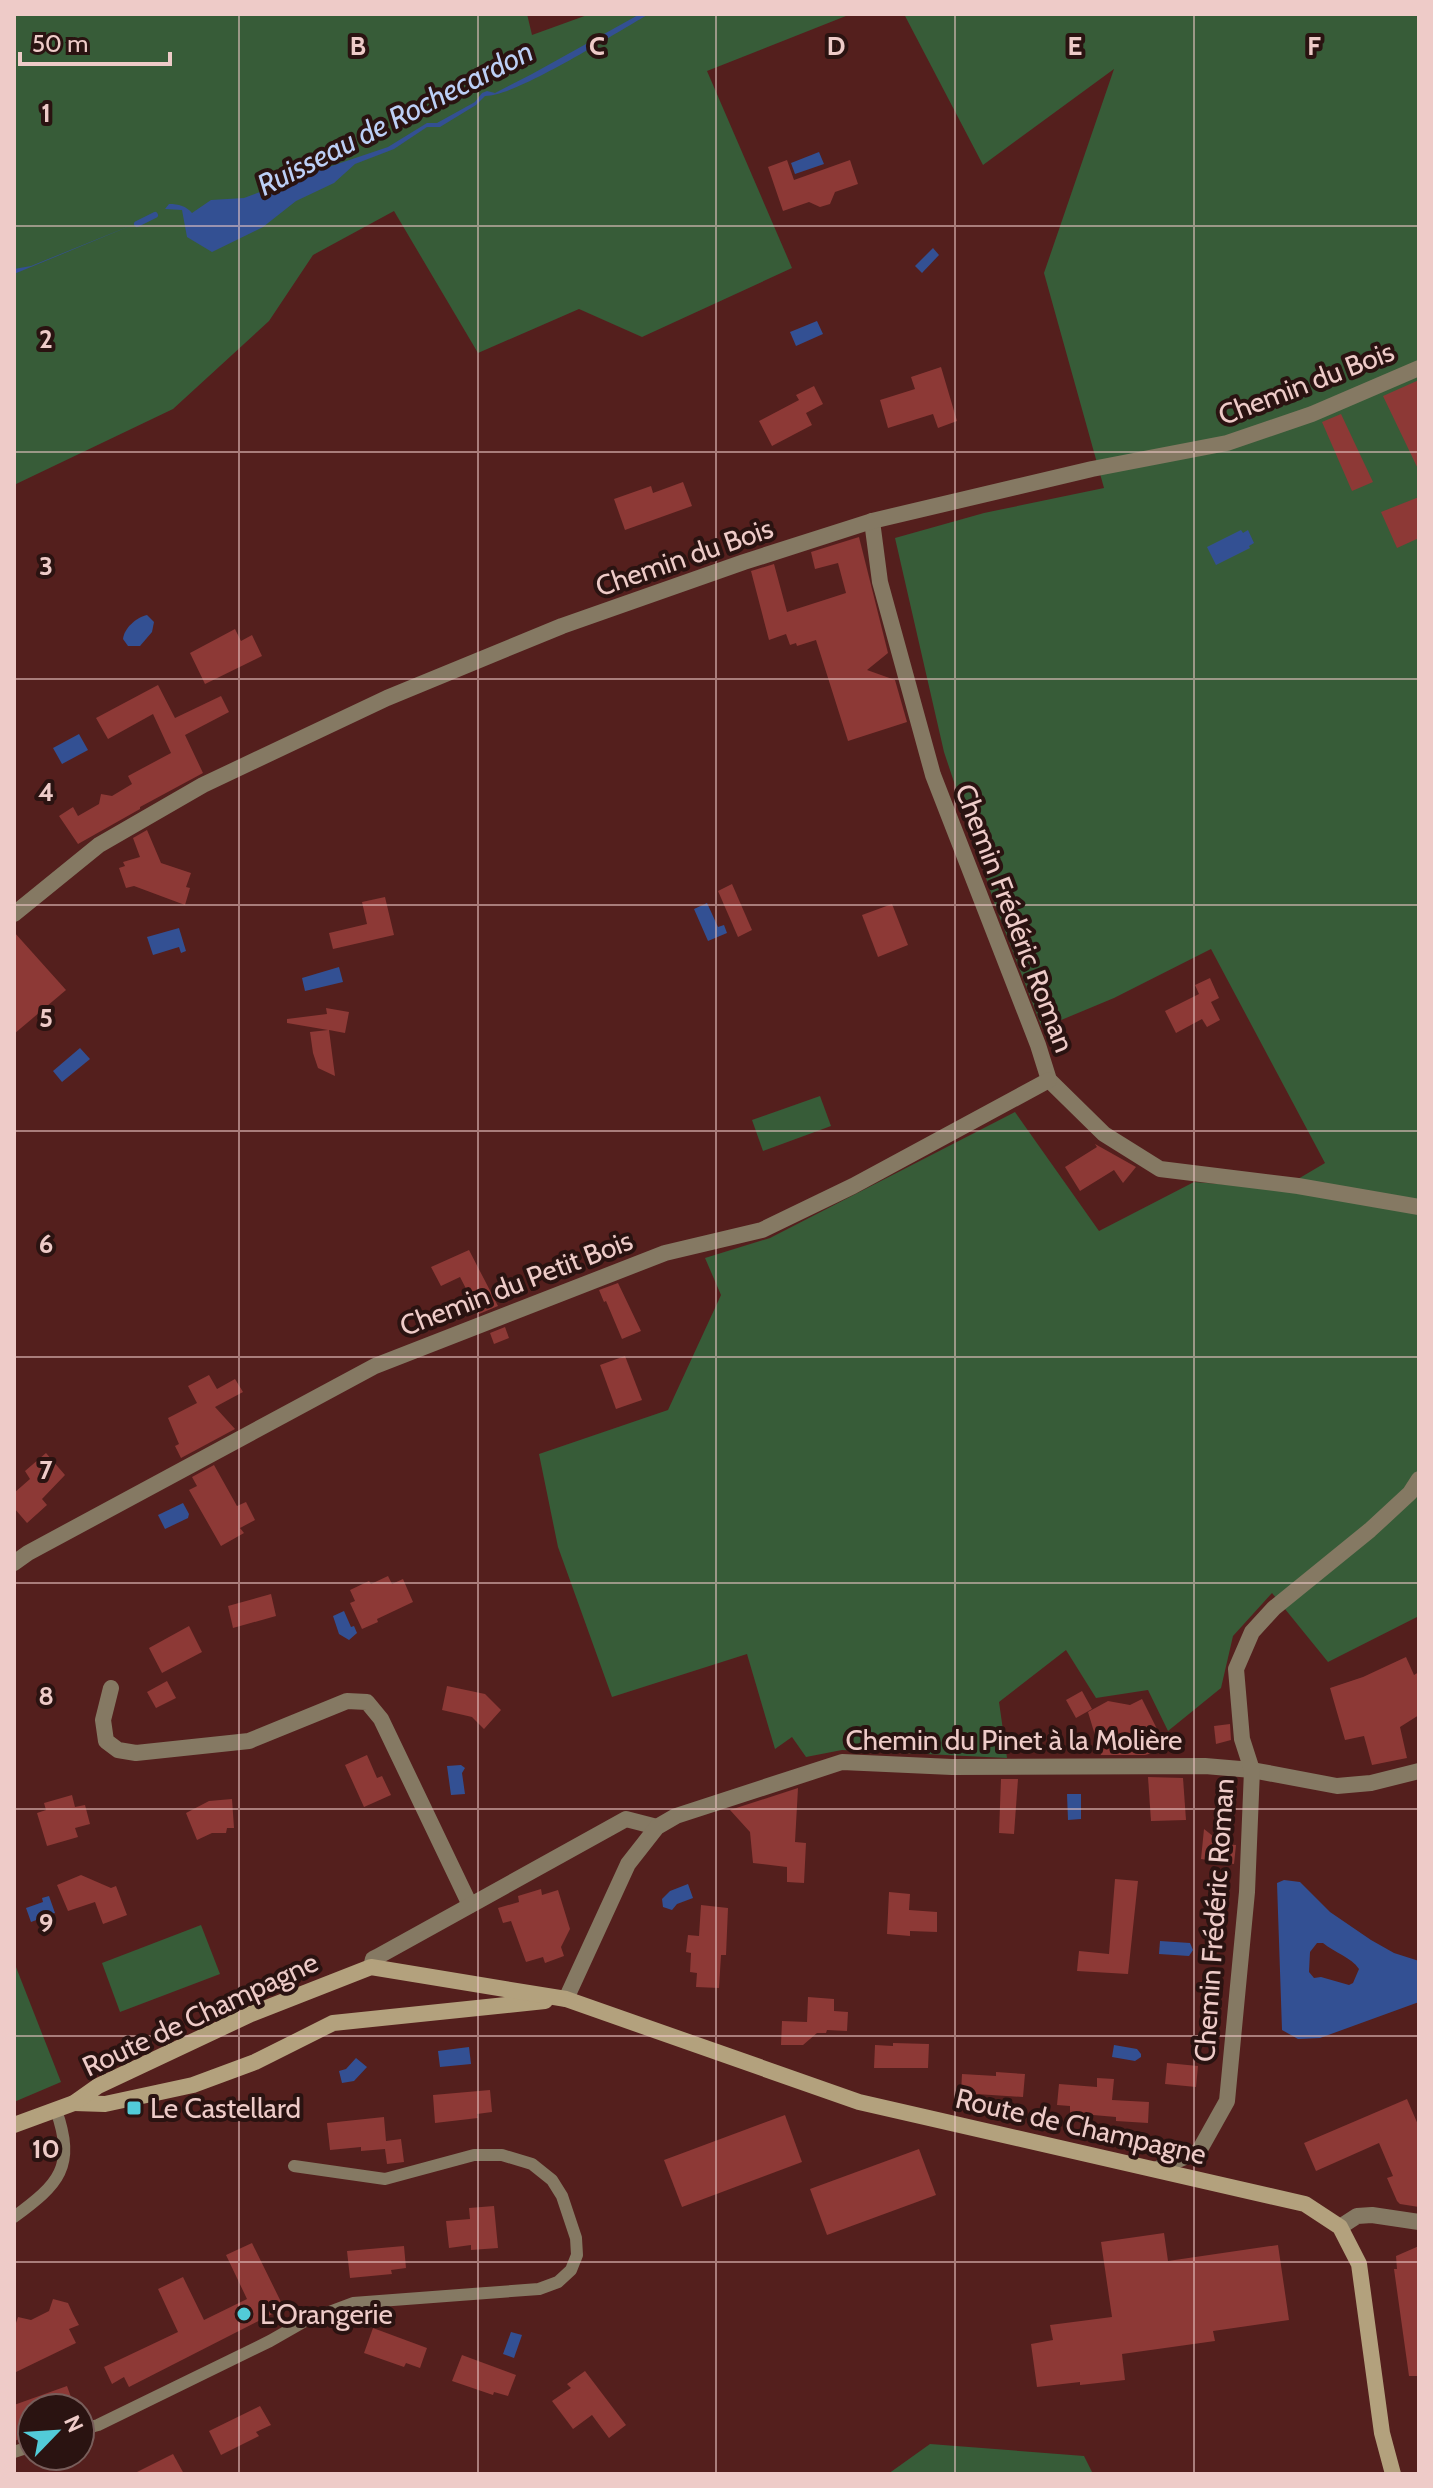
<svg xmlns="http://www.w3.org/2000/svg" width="1433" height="2488" viewBox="0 0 1433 2488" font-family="Cabin,sans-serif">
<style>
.green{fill:#375c38}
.water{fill:#335093;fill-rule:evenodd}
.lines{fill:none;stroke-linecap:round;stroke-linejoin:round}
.stream{stroke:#335093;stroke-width:6}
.building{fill:#8d3936}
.lane{stroke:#857963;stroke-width:12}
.street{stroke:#857963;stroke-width:16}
.secondary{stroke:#b3a17d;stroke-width:16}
.grid{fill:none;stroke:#eecbc8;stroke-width:2;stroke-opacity:0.55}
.poi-dot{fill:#52cbd8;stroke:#2a1311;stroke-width:3}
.labels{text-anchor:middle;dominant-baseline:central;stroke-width:8;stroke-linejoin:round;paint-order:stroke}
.street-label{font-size:28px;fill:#eecbc8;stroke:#2a1311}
.poi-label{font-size:28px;fill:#eecbc8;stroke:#2a1311;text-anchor:start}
.water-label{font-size:30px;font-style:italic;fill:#bccff6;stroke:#2a1311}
.grid-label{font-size:26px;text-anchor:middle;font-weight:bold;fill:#eecbc8;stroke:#2a1311;stroke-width:8;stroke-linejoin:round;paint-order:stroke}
</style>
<rect width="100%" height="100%" fill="#541f1d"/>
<g class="green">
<path d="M14,14H527L532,35L590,14H851L707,71L792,268L642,337L579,309L478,353L394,211L313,255L269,321L173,409L14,485Z"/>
<path d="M904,14H1419V1616L1328,1662L1272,1593L1233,1636L1221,1688L1168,1731L1148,1690L1096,1698L1066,1650L999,1702L1007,1758L842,1750L806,1757L792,1737L775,1749L747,1654L612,1697L558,1547L539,1454L668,1410L721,1295L705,1258L770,1238L1015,1112L1099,1231L1194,1182L1281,1189L1325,1163L1211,949L1114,998L1042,1028L995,905L944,752L895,538L984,513L1104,488L1044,273L1114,69L983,165Z"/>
<path d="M820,1096L831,1126L763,1151L752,1120Z"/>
<path d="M201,1925L220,1974L120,2012L102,1963Z"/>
<path d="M14,1962L61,2082L14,2102Z"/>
<path d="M930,2444L1084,2456L1093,2474H888Z"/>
</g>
<g class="water">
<path d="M640,14H649C617,32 515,97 485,96L476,105L440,127H427L394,149L355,164L334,183L296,201L263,227L212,252L187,237L182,210L165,209L169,204C179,204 186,206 192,213L211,200L244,198L296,178L388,147L427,123H437L475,102L482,93L487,91L495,93L532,74Z"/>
<path d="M819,152L824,164L795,174L791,163Z"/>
<path d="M142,221L14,274V269L31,266Z"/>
<path d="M933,248L939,255L922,273L915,266Z"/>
<path d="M817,321L823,334L796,346L790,332Z"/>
<path d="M1241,530L1243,533L1248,530L1254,543L1249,546L1250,548L1216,565L1207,547Z"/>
<path d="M147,615L154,622L152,632L140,646H128L123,639C124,628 137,617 147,615Z"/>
<path d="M79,734L88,750L62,764L53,748Z"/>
<path d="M707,903L718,927L724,925L727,933L708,941L694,909Z"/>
<path d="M179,928L186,951L181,953L179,947L153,955L147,937Z"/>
<path d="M339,967L343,982L305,991L302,978Z"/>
<path d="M80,1048L90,1059L62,1082L53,1071Z"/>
<path d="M183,1503L189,1514L188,1518L165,1529L158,1515Z"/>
<path d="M344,1611L351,1627L354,1626L357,1633L349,1640L339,1634L333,1616Z"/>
<path d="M461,1765L465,1768L462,1773L465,1794L451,1795L447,1766Z"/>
<path d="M1067,1794H1081V1819L1068,1820Z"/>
<path d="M1284,1880L1300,1882L1330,1912L1371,1940L1394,1953L1419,1961V2002L1320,2038L1298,2039L1282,2030L1277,1883ZM1317,1943H1323C1335,1953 1351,1957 1359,1969L1353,1983L1349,1985L1321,1977L1314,1978L1309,1972L1310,1952Z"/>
<path d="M688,1884L693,1898L677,1904L672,1910L663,1907L662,1899L670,1891Z"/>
<path d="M49,1896L55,1913L31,1922L26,1908L43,1902L42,1898Z"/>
<path d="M1160,1941L1190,1943L1193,1950L1189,1956L1159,1954Z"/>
<path d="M1114,2045L1137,2049L1141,2054V2057L1135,2061L1112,2057Z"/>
<path d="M469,2047L471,2064L440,2067L438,2051Z"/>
<path d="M356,2058L367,2067L354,2081L342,2083L339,2071L346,2069Z"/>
<path d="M511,2332L522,2335L514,2358L503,2354Z"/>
</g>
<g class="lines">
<path class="stream" d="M137,224L155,215"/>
</g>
<g class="building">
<path d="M787,160L794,180L850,160L858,184L835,192L830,204L820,207L809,202L783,211L768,167Z"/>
<path d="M941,367L957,421L938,428L933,414L888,428L880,400L915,389L911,377Z"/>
<path d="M1419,380V471L1383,396Z"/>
<path d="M814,386L823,404L806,413L812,425L772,446L759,421L799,400L796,395Z"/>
<path d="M1341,414L1373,482L1352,491L1322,422Z"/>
<path d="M683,482L692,506L625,530L614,499L651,486L653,493Z"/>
<path d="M1419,497V538L1397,548L1381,512Z"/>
<path d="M859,537L888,653L867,670L895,680L907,722L848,741L816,640L797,646L796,643L790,645L786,634L769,640L751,571L774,564L787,612L846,593L838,563L815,569L811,552Z"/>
<path d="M235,629L241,641L252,635L262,656L205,684L190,653Z"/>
<path d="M158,685L175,718L221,696L229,712L185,735L203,773L140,807V809L78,844L59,816L73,807L78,816L99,804L101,794L112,796L132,784L128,776L171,753L153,714L108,739L96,718Z"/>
<path d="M147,830L161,863L191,873L186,887L190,888L185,905L134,886L126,888L119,868L125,866L123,862L140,857L133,838Z"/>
<path d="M732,884L752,930L738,937L718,891Z"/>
<path d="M385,897L394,935L333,949L329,933L367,924L362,902Z"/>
<path d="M892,904L908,945L878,957L862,915Z"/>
<path d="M14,932L66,990L14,1034Z"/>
<path d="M1210,978L1219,998L1211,1002L1220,1020L1207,1027L1202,1019L1176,1033L1165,1011L1199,994L1195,985Z"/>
<path d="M326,1008L349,1012L345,1033L329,1030L335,1076L318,1068L313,1053L310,1032L328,1030L287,1023V1019L327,1014Z"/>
<path d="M1095,1144L1136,1167L1123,1183L1114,1170L1080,1191L1065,1167L1097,1147Z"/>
<path d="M469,1250L498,1306L479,1314L460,1277L441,1286L431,1267Z"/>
<path d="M618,1283L641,1331L622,1339L606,1301L604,1302L599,1290Z"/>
<path d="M505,1327L509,1338L494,1344L490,1333Z"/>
<path d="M625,1356L642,1400L616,1409L600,1365Z"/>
<path d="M209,1375L217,1389L235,1379L243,1392L215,1407L235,1429L181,1458L175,1446L179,1444L168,1418L197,1403L188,1386Z"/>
<path d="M46,1453L65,1475L42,1499L47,1505L27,1523L14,1508V1493L30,1479L25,1471Z"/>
<path d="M214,1465L237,1506L246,1502L255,1520L240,1528L244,1533L221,1546L189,1490L197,1486L192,1477Z"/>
<path d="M388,1576L392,1584L403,1579L413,1602L377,1619L378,1622L362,1629L350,1603L355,1601L350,1590L369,1581L371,1584Z"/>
<path d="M271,1594L276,1616L233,1628L228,1606Z"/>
<path d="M189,1626L202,1652L162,1673L149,1648Z"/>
<path d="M1406,1657L1414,1675L1419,1672V1715L1400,1727L1407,1758L1372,1765L1364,1736L1345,1740L1330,1688L1363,1677Z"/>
<path d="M167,1681L176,1698L156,1708L147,1692Z"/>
<path d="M447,1686L485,1694L501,1710L484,1729L472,1717L442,1710Z"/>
<path d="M1082,1691L1092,1709L1076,1718L1066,1700Z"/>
<path d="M1142,1699L1167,1749L1145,1755H1101L1088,1712L1108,1701L1130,1705Z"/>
<path d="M1230,1724L1231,1740L1216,1744L1214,1726Z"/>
<path d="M367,1755L377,1778L382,1776L391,1795L364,1807L345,1765Z"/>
<path d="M1148,1777L1183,1778L1186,1820L1151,1821Z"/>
<path d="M1001,1779H1018L1014,1834L999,1833Z"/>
<path d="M798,1788L795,1842L806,1843L804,1883L787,1882V1867L753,1863L750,1832L730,1810Z"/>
<path d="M72,1795L75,1807L85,1805L90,1824L75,1828L78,1837L47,1846L37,1813L46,1810L44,1803Z"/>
<path d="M232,1799L234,1828H227L226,1833H212L197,1840L186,1813L209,1801Z"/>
<path d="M1204,1829L1223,1844L1236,1845L1234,1864L1201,1859Z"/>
<path d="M81,1875L111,1888L116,1886L127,1915L103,1924L95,1902L68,1911L57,1885Z"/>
<path d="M1115,1879L1138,1881L1128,1974L1077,1971L1079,1951L1109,1954Z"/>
<path d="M541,1889L542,1895L558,1890L570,1929L561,1947L564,1956L545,1963L543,1957L526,1962L511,1921L503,1923L498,1908L519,1902L518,1896Z"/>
<path d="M889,1892L910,1894L909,1910L937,1912V1932L910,1931V1936L887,1934Z"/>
<path d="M701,1905L728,1908L726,1955H721L719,1988L696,1987L697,1973L690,1972L691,1953L686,1952L688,1935L699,1936Z"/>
<path d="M808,1997L834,1999V2011L848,2012L847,2031L827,2030L826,2033H817L803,2045H781L782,2021L807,2022Z"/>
<path d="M893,2043L929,2044L928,2068H874L875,2045L893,2046Z"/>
<path d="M1167,2063L1198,2066L1196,2087L1165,2084Z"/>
<path d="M996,2072L1025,2074L1023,2097L961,2093L962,2074L996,2076Z"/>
<path d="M1097,2078L1114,2079L1112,2100L1149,2102L1148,2123L1116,2121V2117L1070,2113V2106L1057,2105L1059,2084L1097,2087Z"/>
<path d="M490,2090L492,2112L477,2114L478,2118L435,2123L433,2095Z"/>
<path d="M1407,2099L1419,2127V2207L1400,2204L1397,2201L1387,2178L1393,2176L1379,2143L1316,2171L1304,2143Z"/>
<path d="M785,2115L802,2162L682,2207L664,2160Z"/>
<path d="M384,2117L386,2141L401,2139L404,2162L387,2164L385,2149L361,2151V2147L330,2150L327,2123Z"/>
<path d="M919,2149L936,2195L827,2235L810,2189Z"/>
<path d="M494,2206L498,2248L471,2250V2245L449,2248L446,2221L470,2219L469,2208Z"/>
<path d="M1164,2233L1168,2261L1278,2245L1289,2320L1213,2331L1215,2341L1122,2354L1125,2380L1080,2385V2382L1037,2387L1031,2344L1053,2340L1050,2325L1112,2317L1101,2242Z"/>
<path d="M252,2243L284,2308L129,2387L124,2377L112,2384L104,2367L178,2332L158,2289L183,2277L204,2320L247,2299L226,2255Z"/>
<path d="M404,2246L406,2268L391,2270L392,2274L350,2278L347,2251Z"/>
<path d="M1419,2246V2376H1409L1394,2269H1397L1396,2256Z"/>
<path d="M53,2299L68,2303L73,2314L79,2325L69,2329L76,2343L14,2373V2329L18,2317L31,2320L49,2311Z"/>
<path d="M373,2328L427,2348L420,2368L406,2363L404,2367L364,2353Z"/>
<path d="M462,2355L516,2375L508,2396L494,2392L493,2395L452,2381Z"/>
<path d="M585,2371L626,2425L609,2438L592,2415L573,2429L552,2401L571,2388L567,2384Z"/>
<path d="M67,2386L75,2408H32V2435L14,2441V2405Z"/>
<path d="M260,2406L271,2425L256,2432L259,2436L221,2455L209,2431Z"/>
<path d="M173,2454L184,2474H133Z"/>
</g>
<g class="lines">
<g class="lane">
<path d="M14,2217C59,2184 76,2167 56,2110"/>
<path d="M80,2430L98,2425L270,2341L305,2321L353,2303L539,2289L558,2282L571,2270L577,2255L576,2238L562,2196L552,2180L532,2164L502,2155H474L385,2179L294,2166"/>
<path d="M14,2452L32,2446"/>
</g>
<g class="street">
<path d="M872,521L880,582L933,775L1038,1045L1049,1080L1104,1134L1160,1169L1298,1186L1419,1207"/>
<path d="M14,914L99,845L203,785L387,698L562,626L744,562L872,521L1092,469L1227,443L1312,414L1419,368"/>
<path d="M14,1563L28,1553L375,1366L665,1253L762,1230L853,1186L1049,1080"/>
<path d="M111,1688L103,1720L106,1741L118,1750L136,1753L249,1741L347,1701L367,1702L381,1719L470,1905"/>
<path d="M371,1967L373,1959L377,1957L626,1819L657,1827"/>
<path d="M566,1999L628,1864L657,1827L676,1816L842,1762L952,1767L1205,1766L1252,1770L1337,1786L1371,1783L1419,1771"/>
<path d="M1157,2169L1199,2151L1227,2101L1247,1892L1252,1770L1242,1739L1236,1669L1252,1632L1274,1608L1370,1530L1410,1493L1419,1479"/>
<path d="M1340,2227L1357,2216L1372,2215L1419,2222"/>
</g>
<g class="secondary">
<path d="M74,2103L105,2104L193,2085L255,2062L333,2023L545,2001"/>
<path d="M14,2125L74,2103L98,2086L251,2014L371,1967L566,1999L859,2102L1305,2204L1340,2227L1359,2264L1382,2433L1393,2474"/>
</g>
</g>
<path class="grid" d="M239,14V2474M478,14V2474M716,14V2474M955,14V2474M1194,14V2474M14,226H1419M14,452H1419M14,679H1419M14,905H1419M14,1131H1419M14,1357H1419M14,1583H1419M14,1809H1419M14,2036H1419M14,2262H1419"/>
<g class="poi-dot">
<rect x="126" y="2100" width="16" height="16" rx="4"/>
<circle cx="244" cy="2314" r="8"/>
</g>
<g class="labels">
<g class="street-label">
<text transform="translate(1306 383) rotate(-21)">Chemin du Bois</text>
<text transform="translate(684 557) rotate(-19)">Chemin du Bois</text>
<text transform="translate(1015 918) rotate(69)">Chemin Frédéric Roman</text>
<text transform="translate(516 1283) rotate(-21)">Chemin du Petit Bois</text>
<text x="1014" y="1740">Chemin du Pinet à la Molière</text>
<text transform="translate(1214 1920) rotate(-86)">Chemin Frédéric Roman</text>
<text transform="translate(200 2014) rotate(-25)">Route de Champagne</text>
<text transform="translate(1081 2126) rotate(13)">Route de Champagne</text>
</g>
<g class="poi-label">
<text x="150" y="2108">Le Castellard</text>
<text x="260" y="2314">L'Orangerie</text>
</g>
<g class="water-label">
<text transform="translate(395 118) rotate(-27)">Ruisseau de Rochecardon</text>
</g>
</g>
<g class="grid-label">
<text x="358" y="55">B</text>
<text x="597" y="55">C</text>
<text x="836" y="55">D</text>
<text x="1075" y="55">E</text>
<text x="1314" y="55">F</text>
<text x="46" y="122">1</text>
<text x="46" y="348">2</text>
<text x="46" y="575">3</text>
<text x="46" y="801">4</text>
<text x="46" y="1027">5</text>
<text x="46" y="1253">6</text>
<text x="46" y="1479">7</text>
<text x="46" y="1705">8</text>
<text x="46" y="1932">9</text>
<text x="46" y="2158">10</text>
</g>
<rect width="1433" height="2488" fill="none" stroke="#eecbc8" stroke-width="32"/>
<g transform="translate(56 2432) rotate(65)"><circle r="38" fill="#2a1311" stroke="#785d5a" stroke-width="2"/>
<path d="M0-6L14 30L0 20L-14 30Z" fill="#52cbd8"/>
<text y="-12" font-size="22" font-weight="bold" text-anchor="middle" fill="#eecbc8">N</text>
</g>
<path d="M20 52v12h150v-12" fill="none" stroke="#eecbc8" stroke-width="4"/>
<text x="32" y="52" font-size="24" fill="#eecbc8" stroke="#2a1311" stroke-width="6" paint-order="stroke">50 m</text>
</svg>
